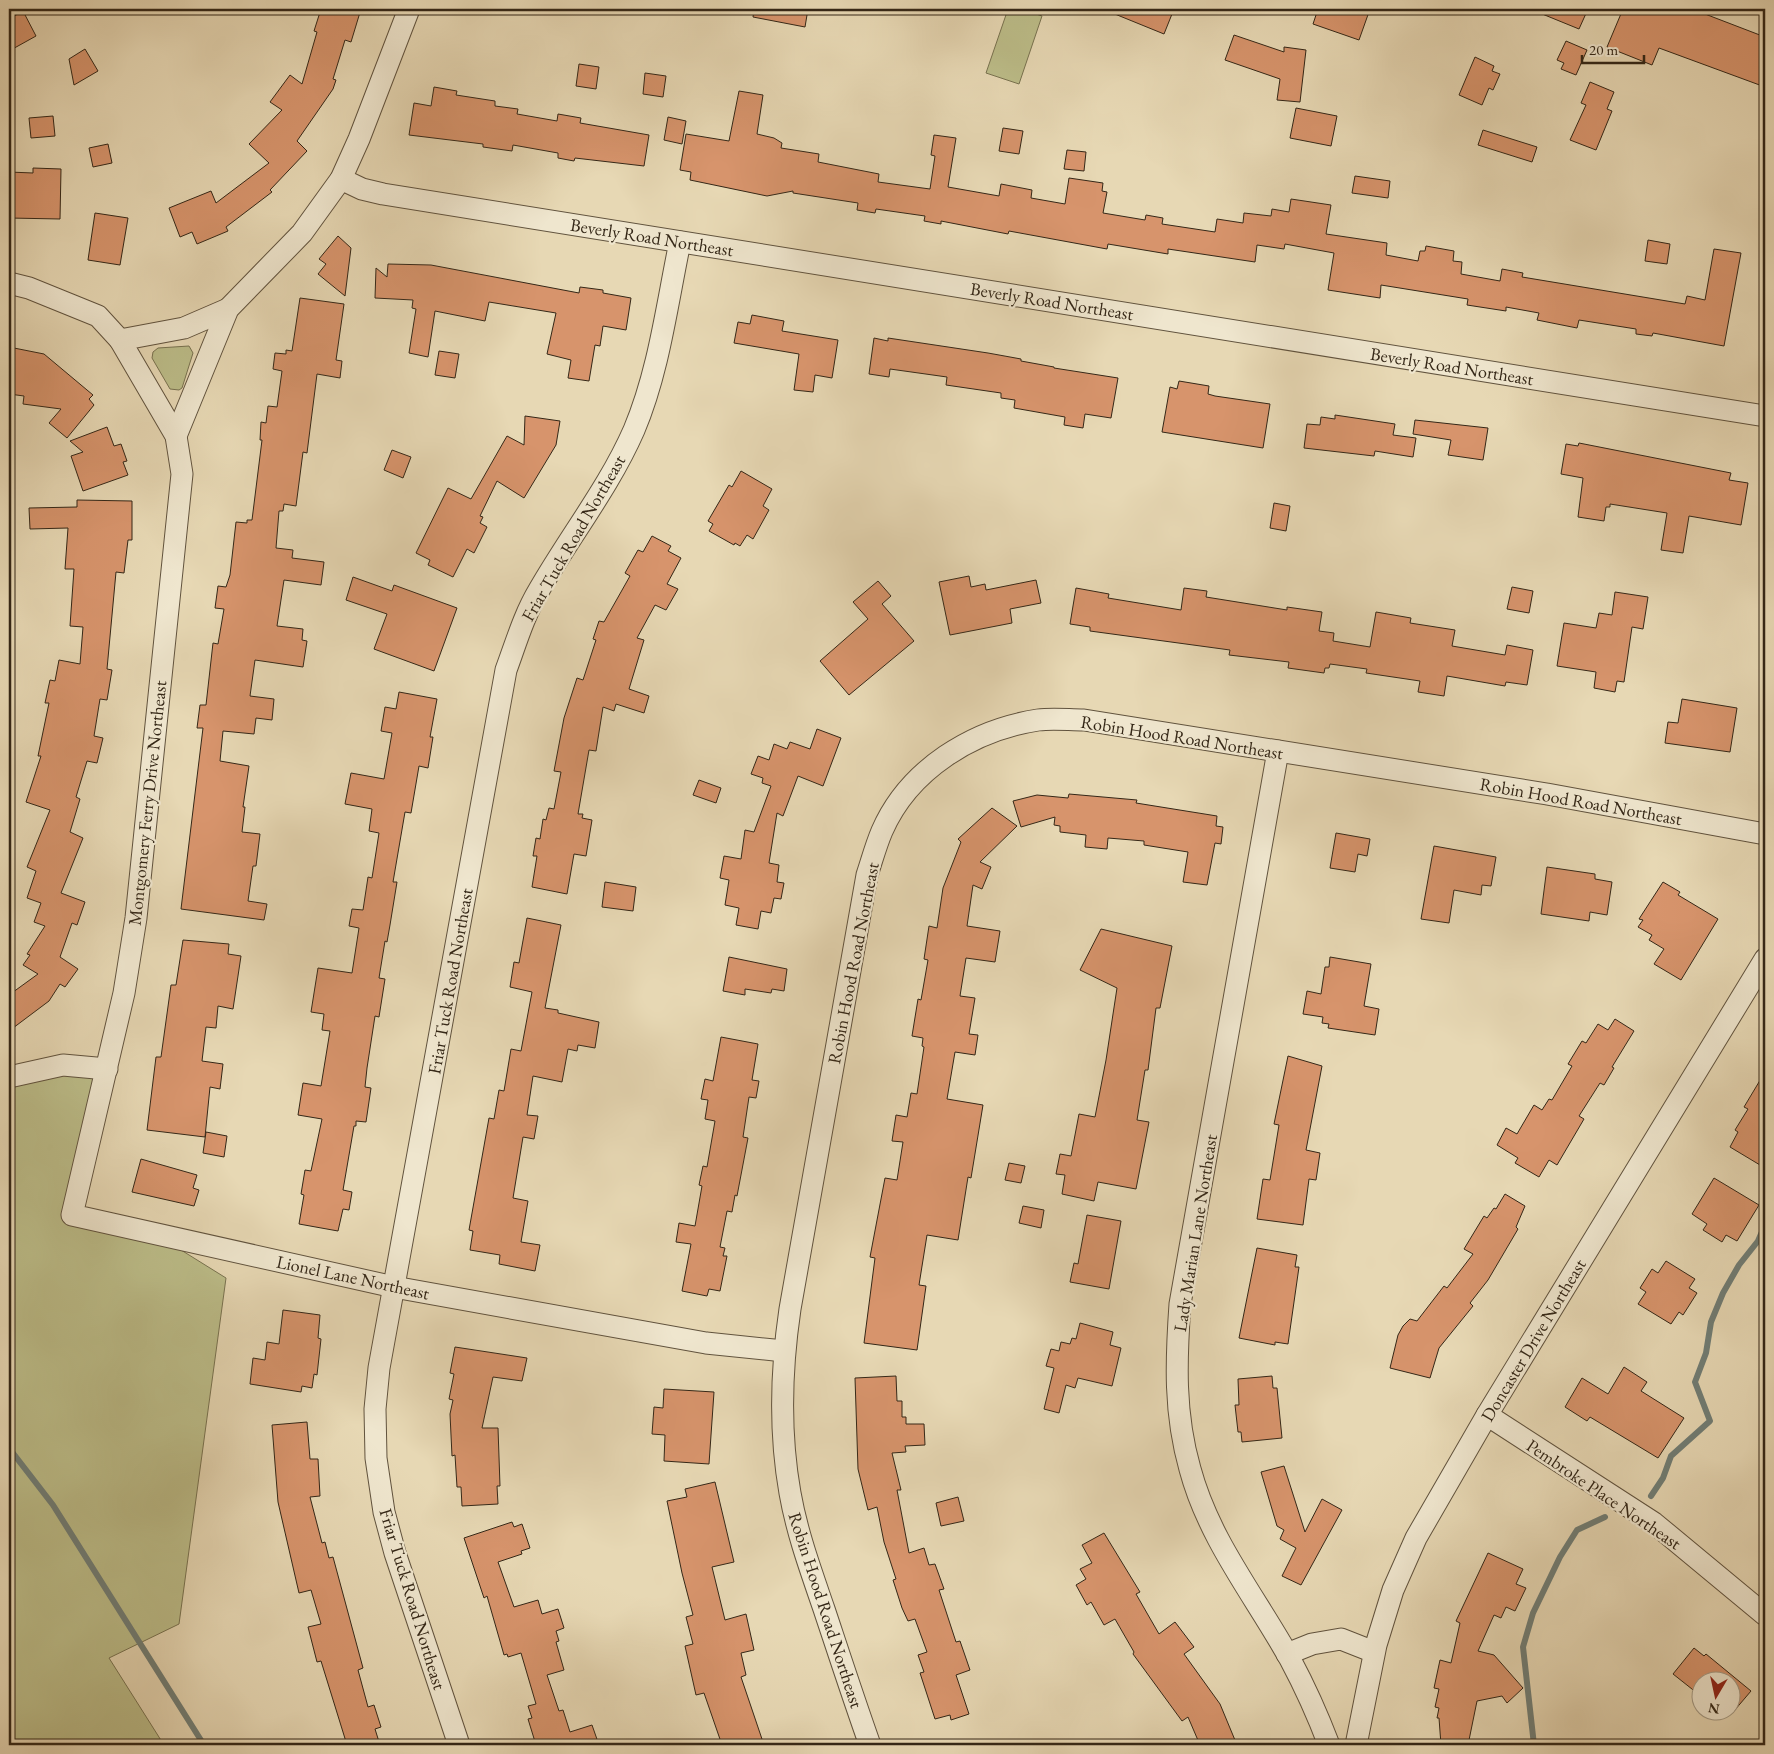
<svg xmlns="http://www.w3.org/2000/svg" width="1774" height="1754" viewBox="0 0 1774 1754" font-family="'EB Garamond',serif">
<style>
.green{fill:#bcbd89;stroke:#787250}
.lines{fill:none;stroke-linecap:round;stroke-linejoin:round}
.stream{stroke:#717e76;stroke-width:6}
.building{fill:#d7946c;stroke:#342717}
.street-casing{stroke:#61533e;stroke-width:23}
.street{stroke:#efe6ce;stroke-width:21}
.labels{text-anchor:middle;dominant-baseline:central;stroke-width:4.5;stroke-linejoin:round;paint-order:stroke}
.street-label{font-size:18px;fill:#342717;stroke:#efe6ce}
</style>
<rect width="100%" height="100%" fill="#e7d8b4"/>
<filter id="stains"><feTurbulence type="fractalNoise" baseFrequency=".004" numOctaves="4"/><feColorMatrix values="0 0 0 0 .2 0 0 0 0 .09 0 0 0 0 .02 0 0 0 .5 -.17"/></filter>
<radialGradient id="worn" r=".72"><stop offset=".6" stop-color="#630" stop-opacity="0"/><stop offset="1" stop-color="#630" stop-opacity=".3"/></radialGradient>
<g class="green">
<path d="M1008,9H1022L1042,16L1019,84L986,73Z"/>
<path d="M189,346L193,353L182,388L179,390L170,389L152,358L153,352L158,348Z"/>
<path d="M41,1073L110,1076L72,1221L173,1245L226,1278L179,1624L109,1658L164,1745H9V1076Z"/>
</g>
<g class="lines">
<g class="stream">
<path d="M9,1448L53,1505L204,1745"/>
<path d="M1651,1496L1663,1478L1671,1456L1710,1421L1695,1382L1706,1353L1711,1322L1723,1293L1739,1265L1758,1241L1765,1225"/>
<path d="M1534,1745L1523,1647L1533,1613L1560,1557L1577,1530L1605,1517"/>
</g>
</g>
<g class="building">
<path d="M321,9H361L351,42L345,40L333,79L336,80L333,89L297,141L307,151L270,190L272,192L226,227L228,231L197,244L192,232L180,237L169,208L211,191L216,203L269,163L249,144L282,110L270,102L290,75L302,84L317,32L314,31Z"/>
<path d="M754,9H808L805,27L753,17Z"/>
<path d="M1160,9L1172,14L1164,34L1105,10Z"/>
<path d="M1318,9H1370L1359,40L1313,24Z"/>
<path d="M1530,9H1588L1579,29Z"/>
<path d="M1623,9H1692L1765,37V87L1659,48L1652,65L1607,47Z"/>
<path d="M23,11L36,36L9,51V19Z"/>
<path d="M1234,35L1284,52V47L1306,50L1300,102L1277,100L1280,79L1225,60Z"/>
<path d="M1566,41L1587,50L1576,75L1561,69L1564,63L1557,60Z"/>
<path d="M85,49L98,71L74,85L69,59Z"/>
<path d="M1475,57L1494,66L1492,71L1500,74L1493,90L1489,88L1482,105L1459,95Z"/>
<path d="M579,64L599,67L596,89L576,86Z"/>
<path d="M645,73L666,76L663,97L643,94Z"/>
<path d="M1590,82L1614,92L1607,109L1612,111L1596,150L1570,140L1586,105L1581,103Z"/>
<path d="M434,87L457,91L456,95L495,101V106L518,109L517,114L557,121L558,114L581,118L580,123L649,135L644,166L575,158L574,161L558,158V153L513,145L512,151L483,147V144L409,135L414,103L431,106Z"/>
<path d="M739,91L763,95L757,134L774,138L782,143L781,148L819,154L818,162L879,174L878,182L930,189L935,156L931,155L934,135L956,138L948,187L999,196L1001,184L1032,190L1031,198L1065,204L1069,178L1103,183L1102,191L1107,192L1103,213L1145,220L1146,215L1163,218L1162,224L1215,232L1217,219L1243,223L1244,213L1271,216L1272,209L1289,212L1291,199L1331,205L1326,234L1387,243L1386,255L1418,261L1420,251H1425L1426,246L1454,251L1453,261L1462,262L1461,274L1500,281L1502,269L1523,273L1522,277L1685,304L1687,296L1705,300L1714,249L1741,253L1724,346L1653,333L1652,336L1636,334V329L1579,320L1577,328L1537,320L1539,313L1506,307V311L1467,305L1468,299L1381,285L1380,298L1328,290L1334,253L1285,244L1284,249L1257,245L1255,262L1168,249V254L1108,244L1107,249L1009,231L1008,234L941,221V224L924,221L925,216L876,209L875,213L857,210L858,203L793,193V191L767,196L690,180L691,172L680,170L686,134L729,141Z"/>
<path d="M1296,108L1337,116L1331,146L1290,138Z"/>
<path d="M53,116L55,136L31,138L29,118Z"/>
<path d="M668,117L686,121L682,144L664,140Z"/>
<path d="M1003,128L1023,131L1019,154L999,151Z"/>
<path d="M1483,130L1537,147L1532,162L1478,145Z"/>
<path d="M108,144L112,163L93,167L89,148Z"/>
<path d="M1067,150L1086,152L1084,171L1064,169Z"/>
<path d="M33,168L61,169L60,219L9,218V172L33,173Z"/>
<path d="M1355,176L1390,181L1388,198L1352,193Z"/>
<path d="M95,213L128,218L120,265L88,260Z"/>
<path d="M338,236L351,248L345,296L318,274L326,264L319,259Z"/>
<path d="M1648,240L1670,244L1667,264L1645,261Z"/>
<path d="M388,264L431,265L579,293L580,287L603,290V293L631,298L626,330L603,326L600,346L595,345L589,381L568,378L571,360L547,354L556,313L489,302L485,321L435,311L428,357L409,353L416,309L412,308L413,300L375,298L376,268L387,277Z"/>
<path d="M300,298L344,304L336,360L342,361L340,378L317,374L307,453L303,452L296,506L284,504L283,511H279L276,548L293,550L292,558L324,562L321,585L284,580L277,626L303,629L302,640L307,641L303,667L255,660L250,696L274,699L272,720L256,718L254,734L223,731L220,761L249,766L243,807H245L242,832L260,834L256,866H253L248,901L267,904L264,920L181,909L203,728H197L200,705H206L213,643L218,644L224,609L215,608L218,586L226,587L230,575L236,522L247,523V520H252L262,440H260L261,422L266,423L268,406L277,407L282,371L273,369L275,353L286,354V350L292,351Z"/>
<path d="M752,315L784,321L782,331L838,340L832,378L815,375L813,392L794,390L799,354L734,343L738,322L750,324Z"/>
<path d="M874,338L888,341V338L988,353L1021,359V361L1054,367V368L1118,378L1111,418L1085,414L1083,428L1064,425L1065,417L1014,408L1015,400L1001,398V393L946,385L947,377L890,369L889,377L869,374Z"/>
<path d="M9,347L44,354L93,395L89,399L94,405L67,438L49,423L61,409L23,404L24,396L9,394Z"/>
<path d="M439,351L459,354L455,378L435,375Z"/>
<path d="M1179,381L1209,386L1208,394L1215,396L1270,404L1263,448L1162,432L1170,387L1177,389Z"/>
<path d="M1335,415L1395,424L1393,435L1416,438L1413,457L1375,451L1374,456L1304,448L1307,424L1320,425L1321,417L1335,419Z"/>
<path d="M525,416L560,421L556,445L524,498L497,481L480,516L483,517L480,523L487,527L474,553L467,549L453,577L428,565L430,560L416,553L448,488L471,499L507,436L524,445Z"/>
<path d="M1415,420L1488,428L1483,460L1448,455L1451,440L1413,434Z"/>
<path d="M107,427L114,446L121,444L127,461L123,462L128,475L83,491L71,456L83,452L70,441Z"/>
<path d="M1579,443L1731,473L1729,480L1748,483L1741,525L1689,516L1683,553L1661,550L1667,513L1610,504V507H1606L1604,521L1578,517L1583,478L1561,474L1566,444L1578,446Z"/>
<path d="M392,450L411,457L403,478L384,470Z"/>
<path d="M741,471L772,489L763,506L769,510L753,539L747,535L740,546L735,543L734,545L709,531L713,524L708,521L729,485L732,487Z"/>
<path d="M77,500L132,501V540H128L124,573L116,572L107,669L112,670L107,700L100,699L94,736L103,738L97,763L87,761L76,797L80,799L70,832L83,838L61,893L85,902L77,925L72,923L60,957L78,969L65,987L60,984L49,1001L9,1031V995L38,974L23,965L30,955L27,954L45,926L34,922L41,903L27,898L36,871L27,867L50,810L26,802L41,756H38L49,703H45L50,680L55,681L59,660L80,664L83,627L70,626L74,569H65L68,528L30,529L29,508L77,507Z"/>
<path d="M1274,503L1290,506L1286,531L1270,528Z"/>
<path d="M652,536L671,546L668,551L681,558L667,584L678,589L666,610L655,605L637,638L644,640L629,689L649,696L644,713L616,704L614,711L603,707L596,751L589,750L578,814H583L582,818L592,820L586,856L574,854L567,894L532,887L537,856H533L536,838L540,839L543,819L546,820L549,808L554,809L561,772L554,771L564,718L577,678L583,680L596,640L593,639L599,621L604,622L630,576L625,573L638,550L643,552Z"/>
<path d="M969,576L971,587L985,584L986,590L1036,580L1041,603L1010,609L1012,623L950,635L939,582Z"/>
<path d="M353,577L392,591L394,585L457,608L434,671L374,649L387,614L346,600Z"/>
<path d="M878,581L891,596L882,604L914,641L849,695L820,661L868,619L853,602Z"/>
<path d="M1512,587L1533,591L1529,613L1507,609Z"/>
<path d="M1076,588L1109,594L1108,598L1181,610L1184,588L1207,591L1206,597L1287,610V607L1322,612L1319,631L1334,633L1333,641L1370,647L1376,612L1411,618L1410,623L1455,630L1452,646L1505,655L1507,645L1533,650L1527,685L1506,682L1505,686L1447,676L1444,696L1418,692L1420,681L1366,673L1367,669L1330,664L1329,668H1325L1324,673L1288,668L1289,662L1229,655L1230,650L1090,631V627L1070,624Z"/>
<path d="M1615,592L1648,597L1643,629L1632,627L1624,682L1617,681L1615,692L1594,688L1596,672L1557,666L1564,623L1596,628L1599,613L1612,615Z"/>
<path d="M399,692L437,699L430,737H433L428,768L419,766L411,813L405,812L393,882H397L390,925L387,942L385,941L379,978L385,979L379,1017L375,1016L367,1068L365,1087L371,1088L366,1122L356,1121V1126H354L343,1190L352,1192L349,1210L343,1209L338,1231L299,1224L304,1195L301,1194L305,1170L311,1171L322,1119L298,1115L303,1083L321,1086L330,1031L322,1030L324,1014L311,1012L318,968L352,973L359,928L349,926L352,909L363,910L368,877L372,878L379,833L369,831L372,809L345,804L351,773L384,779L392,733L381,731L385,707L396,709Z"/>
<path d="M1682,699L1737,708L1730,752L1665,743L1668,722L1678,723Z"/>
<path d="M817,729L841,738L823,786L798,776L783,816L777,813L769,863L779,865L777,882L784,883L781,899L774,898L771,913L761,911L758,929L736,925L739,908L725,905L729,880L720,878L724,856L741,859L745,830L754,832L771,786L762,783L763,778L751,774L758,756L769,760L774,744L787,749L790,742L810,749Z"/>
<path d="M699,780L721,788L716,803L693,795Z"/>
<path d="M1069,794L1137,800L1136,803L1217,816L1216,826L1223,827L1221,844L1215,843L1207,885L1183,882L1188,852L1144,845V841L1108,838L1107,849L1085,847L1086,835L1060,832V826L1054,825L1055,817L1021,827L1013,801L1037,795L1068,798Z"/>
<path d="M992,808L1017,826L980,862L991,867L982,889L973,885L967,926L1000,931L995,962L966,958L960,996L975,998L969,1034L978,1035L975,1055L955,1052L947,1099L983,1105L971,1178L968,1177L958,1240L927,1235L919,1285L926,1286L917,1350L864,1343L875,1258L870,1257L885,1178L897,1180L903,1142L892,1141L896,1115L907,1117L911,1093L917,1094L924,1047L922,1046L923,1038L912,1036L918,999L921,1000L928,960L924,959L929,926L937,928L943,888L961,842L958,839Z"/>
<path d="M1336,833L1370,839L1367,856L1358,854L1355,872L1330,868Z"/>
<path d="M1434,846L1496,857L1491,886L1482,885L1481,895L1454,890L1449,923L1421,919Z"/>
<path d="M1547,867L1595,874V879L1612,882L1607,915L1590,912L1589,921L1541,914Z"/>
<path d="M605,882L636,887L633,911L602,907Z"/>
<path d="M1663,882L1680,892L1678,895L1718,919L1681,980L1654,964L1664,949L1649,940L1652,935L1638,927L1643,920L1639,919Z"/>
<path d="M527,918L561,925L545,1008L558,1010V1013L599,1022L595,1048L578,1045L577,1051L568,1049L562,1082L533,1076L527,1115L538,1116L534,1139L523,1137L513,1198L528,1201L521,1242L540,1245L535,1271L499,1264L500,1255L470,1250L473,1231L469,1230L489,1118L494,1119L499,1090L504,1091L511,1049L521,1051L532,992L510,987L514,962L519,963Z"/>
<path d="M1101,929L1172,946L1160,1008H1156L1148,1070H1145L1137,1120L1149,1122L1136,1189L1098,1182L1094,1201L1062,1194L1065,1175L1056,1174L1060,1154L1071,1156L1079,1114L1095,1117L1106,1060L1117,988L1080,970Z"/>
<path d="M183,940L229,944L228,954L241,956L233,1009L218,1006L216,1028L206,1027L202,1061L223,1064L220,1089L210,1087L205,1137L147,1130L156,1057H161L171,985H176Z"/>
<path d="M729,957L787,969L784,991L772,989L771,993L745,989V995L723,991Z"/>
<path d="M1330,957L1371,964L1364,1006L1379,1009L1375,1035L1328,1028L1329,1024L1322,1023L1323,1017L1303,1014L1307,991L1321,994L1325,967H1329Z"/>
<path d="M1615,1019L1634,1031L1612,1067L1614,1068L1604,1085L1600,1083L1579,1116L1584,1119L1557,1165L1549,1160L1539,1177L1515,1163L1518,1158L1497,1145L1506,1128L1517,1134L1534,1105L1542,1110L1549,1099L1552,1100L1572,1066L1568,1064L1582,1041L1586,1043L1598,1024L1608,1030Z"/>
<path d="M721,1037L758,1044L752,1080L759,1081L756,1098L749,1097L743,1137L748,1138L737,1196L735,1195L732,1212L727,1211L720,1247L725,1248L723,1256H727L720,1291L709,1289L707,1296L682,1291L691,1244L676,1242L679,1223L695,1226L702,1186L699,1185L703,1166L707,1167L715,1121L705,1119L708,1100L701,1099L705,1079L713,1081Z"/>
<path d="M1288,1056L1322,1066L1306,1150L1320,1153L1316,1180L1309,1179L1303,1225L1257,1219L1263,1179L1270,1180L1279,1125L1274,1124Z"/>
<path d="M1765,1072V1168L1730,1147L1738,1132L1735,1130L1748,1109L1744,1107Z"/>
<path d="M206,1132L227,1136L224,1157L203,1153Z"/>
<path d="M141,1159L197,1175L193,1188L199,1190L194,1206L132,1192Z"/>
<path d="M1009,1163L1025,1166L1021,1183L1005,1180Z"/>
<path d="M1714,1178L1759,1205L1737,1241L1726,1235L1722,1242L1703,1230L1707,1224L1692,1214Z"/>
<path d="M1505,1194L1525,1206L1516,1227L1518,1229L1488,1280L1470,1303L1473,1306L1439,1348L1430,1378L1390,1368L1398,1335L1403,1326L1410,1319L1417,1321L1444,1286L1447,1288L1473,1254L1464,1249L1484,1216L1487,1218L1494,1208L1496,1209Z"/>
<path d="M1023,1206L1044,1210L1041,1228L1019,1223Z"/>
<path d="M1087,1215L1121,1221L1109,1289L1070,1282L1074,1263L1078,1264Z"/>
<path d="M1257,1248L1297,1255L1295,1267H1299L1288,1344L1275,1342V1345L1239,1338Z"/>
<path d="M1666,1261L1695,1279L1689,1288L1697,1293L1683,1315L1679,1312L1671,1324L1638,1304L1646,1292L1640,1288L1652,1269L1658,1273Z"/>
<path d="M283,1310L320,1315L318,1338L321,1339L317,1375L314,1374L312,1388L302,1386L301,1392L250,1384L253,1358L265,1360L267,1342L279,1344Z"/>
<path d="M1080,1323L1113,1332L1110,1345L1121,1348L1112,1386L1078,1378L1075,1388L1066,1385L1059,1413L1044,1409L1054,1368L1046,1366L1051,1349L1059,1351L1061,1342L1070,1344L1072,1338L1076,1339Z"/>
<path d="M455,1347L527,1358L522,1381L493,1377L482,1428H498L500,1486H497L498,1504L462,1506L461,1487H457L455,1455L452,1456L450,1414L453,1400L449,1399L454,1374L450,1373Z"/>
<path d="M1624,1367L1647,1382L1641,1391L1684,1418L1658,1458L1590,1417L1587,1421L1565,1407L1582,1378L1608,1394Z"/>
<path d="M896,1376L897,1401H902V1417H906V1424H924L925,1445L905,1446L906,1452L892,1453L901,1490H897L909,1553L924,1548L929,1565L935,1564L944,1589L939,1590L956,1642L960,1641L970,1670L956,1675L969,1714L951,1720L950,1715L935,1719L920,1673L924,1672L918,1655L927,1652L915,1619L908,1621L902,1608L893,1580L896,1579L884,1542L877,1507L868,1510L858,1469L855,1378Z"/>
<path d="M1272,1376L1273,1388H1277L1282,1438L1242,1442L1241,1432H1238L1235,1405H1239L1238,1379Z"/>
<path d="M664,1389L714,1392L709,1464L664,1461L665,1435L652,1434L654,1407L663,1408Z"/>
<path d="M307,1422L310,1459H318L320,1496L310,1497L322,1543L325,1542L329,1558L333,1557L363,1668L358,1670L368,1707L374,1705L381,1727L375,1729L380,1745H347L321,1661L317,1662L308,1627L321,1624L311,1590L299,1593L278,1502L272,1425Z"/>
<path d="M1284,1466L1305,1532L1322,1499L1342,1510L1301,1585L1282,1576L1296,1548L1280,1539L1284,1530L1277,1526L1261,1472Z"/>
<path d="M715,1482L734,1562L712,1567L725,1620L746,1614L754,1650L741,1653L746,1675L741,1677L764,1745H722L704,1693L696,1695L685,1646L693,1644L686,1617L693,1615L682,1573L667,1501L687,1497L685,1489Z"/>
<path d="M958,1497L964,1521L941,1526L936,1503Z"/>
<path d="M512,1522L514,1527L522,1524L530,1548L521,1551L522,1554L498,1562L514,1607L538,1600L542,1614L558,1609L564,1628L556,1631L559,1641L556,1642L564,1670L547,1675L559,1711L563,1710L570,1732L592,1725L599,1745H536L528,1719L532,1718L528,1706L536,1704L521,1653L508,1657L507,1654L504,1655L487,1596L484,1598L464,1538Z"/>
<path d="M1104,1533L1140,1592L1136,1594L1159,1634L1175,1622L1194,1647L1184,1654L1220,1704L1237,1745H1200L1188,1717L1182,1721L1133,1654L1134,1652L1115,1619L1104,1625L1091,1602L1087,1605L1076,1585L1086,1579L1080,1569L1092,1563L1082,1545Z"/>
<path d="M1488,1553L1523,1569L1516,1584L1526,1588L1515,1611L1506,1607L1501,1618L1494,1615L1478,1651L1494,1655L1523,1688L1507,1703L1502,1696L1477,1701L1468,1745H1441L1439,1718H1437L1439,1708L1435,1707L1439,1689L1434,1688L1440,1660L1451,1663L1460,1623L1456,1621Z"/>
<path d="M1694,1648L1704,1656L1706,1654L1751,1691L1734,1711L1732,1709V1682H1702V1697L1673,1674Z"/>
</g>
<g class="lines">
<defs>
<g id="street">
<path d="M341,179L362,189L383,194L1765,416"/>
<path d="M9,283L29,288L98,316L120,340L176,436L182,474L136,918L124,993L72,1215L394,1287L706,1343L784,1351"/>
<path d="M120,340L184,328L228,309"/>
<path d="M176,436L228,309L302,233L341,179L359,139L409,9"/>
<path d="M1278,751L1180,1304C1176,1361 1174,1413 1190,1469C1209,1540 1255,1596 1290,1659C1305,1687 1318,1716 1329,1745"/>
<path d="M9,1077L63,1065L107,1069"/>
<path d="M1487,1415L1654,1523L1765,1615"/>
<path d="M1287,1654L1312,1644L1341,1639L1374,1652"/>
<path d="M459,1745L395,1553L384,1512L376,1458L375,1409L379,1368L506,670C516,643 524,615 539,590C570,536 609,487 634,430C659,371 667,304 680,242"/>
<path d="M870,1745C854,1700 839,1654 824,1609C811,1571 797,1533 790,1493C779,1431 781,1370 790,1309L867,875C872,860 876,845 882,831C909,769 973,730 1038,720C1053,718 1069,720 1084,720L1547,794L1765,834"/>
<path d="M1356,1745L1376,1645L1393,1590L1416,1538L1487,1415L1765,959"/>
</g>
</defs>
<use href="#street" class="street-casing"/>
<use href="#street" class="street"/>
</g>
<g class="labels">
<g class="street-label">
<text transform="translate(652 237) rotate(9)">Beverly Road Northeast</text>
<text transform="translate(1052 301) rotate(9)">Beverly Road Northeast</text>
<text transform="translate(1452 366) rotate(9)">Beverly Road Northeast</text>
<text transform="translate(573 538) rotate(-60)">Friar Tuck Road Northeast</text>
<text transform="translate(1182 737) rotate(9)">Robin Hood Road Northeast</text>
<text transform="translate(1581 801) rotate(10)">Robin Hood Road Northeast</text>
<text transform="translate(147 803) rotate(-84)">Montgomery Ferry Drive Northeast</text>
<text transform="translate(853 963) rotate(-79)">Robin Hood Road Northeast</text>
<text transform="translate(450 981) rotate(-80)">Friar Tuck Road Northeast</text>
<text transform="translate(1195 1233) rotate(-81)">Lady Marian Lane Northeast</text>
<text transform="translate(353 1277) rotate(12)">Lionel Lane Northeast</text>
<text transform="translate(1533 1340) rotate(-59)">Doncaster Drive Northeast</text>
<text transform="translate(1604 1494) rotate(34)">Pembroke Place Northeast</text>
<text transform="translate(413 1599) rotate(73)">Friar Tuck Road Northeast</text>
<text transform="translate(826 1610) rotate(72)">Robin Hood Road Northeast</text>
</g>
</g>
<rect width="1774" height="1754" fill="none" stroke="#e7d8b4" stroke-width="30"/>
<rect x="10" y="10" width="1754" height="1734" fill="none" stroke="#342717" stroke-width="2.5"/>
<rect x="15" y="15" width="1744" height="1724" fill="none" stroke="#342717"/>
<g transform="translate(1716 1696) rotate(189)"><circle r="24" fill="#efe6ce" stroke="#a49a85"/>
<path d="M0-4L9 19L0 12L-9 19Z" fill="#8f2418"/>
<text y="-8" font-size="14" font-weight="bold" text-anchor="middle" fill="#342717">N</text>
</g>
<path d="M1582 55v8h62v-8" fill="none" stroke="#342717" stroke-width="2.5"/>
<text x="1589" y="55" font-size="15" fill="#342717" stroke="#efe6ce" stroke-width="4" paint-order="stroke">20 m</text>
<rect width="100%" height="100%" filter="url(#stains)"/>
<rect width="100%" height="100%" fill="url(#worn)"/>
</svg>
